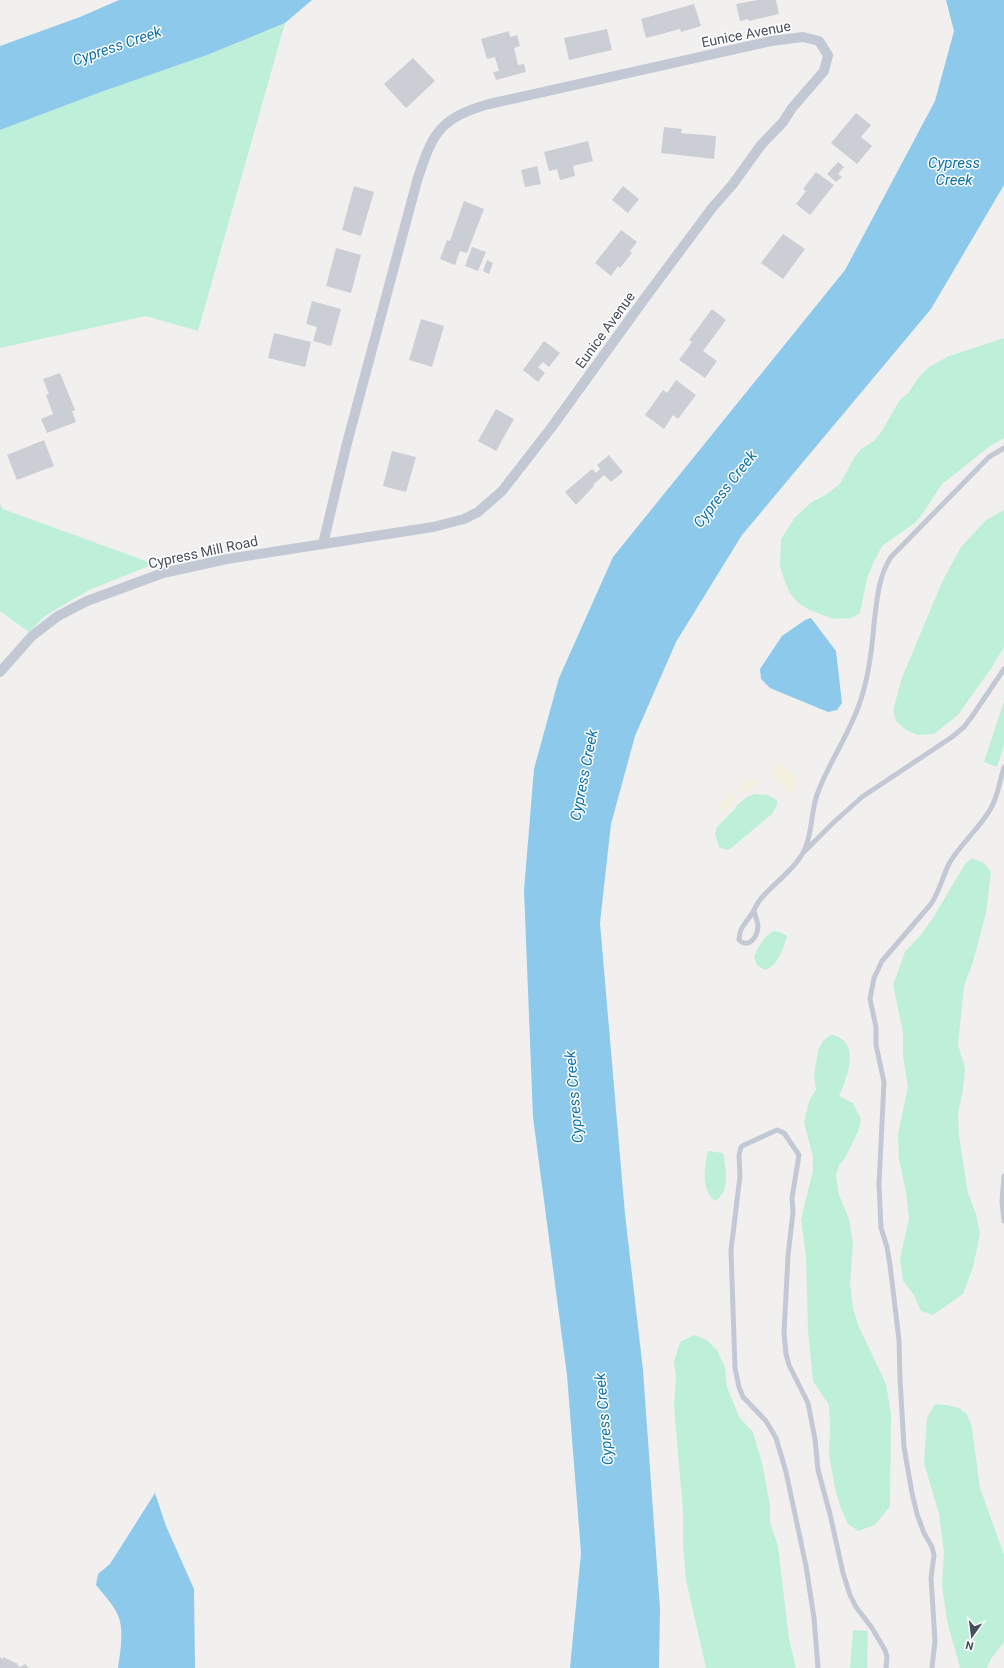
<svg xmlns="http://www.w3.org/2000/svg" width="1004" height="1668" viewBox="0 0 1004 1668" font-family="Roboto,sans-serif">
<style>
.green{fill:#beefd8}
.sand{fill:#f3f0e0}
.water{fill:#8cc9eb}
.building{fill:#cbced5}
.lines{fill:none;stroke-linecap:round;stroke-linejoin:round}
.lane{stroke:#c3c9d4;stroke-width:5}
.street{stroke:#c3c9d4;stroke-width:10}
.labels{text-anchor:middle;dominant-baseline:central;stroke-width:3;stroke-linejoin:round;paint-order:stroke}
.street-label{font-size:14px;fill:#474f5d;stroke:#fff}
.water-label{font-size:15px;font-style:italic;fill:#0e71aa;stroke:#fff}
</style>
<rect width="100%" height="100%" fill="#f2f0ef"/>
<g class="green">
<path d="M285,23L198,331L146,316L0,348V130L101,92L207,55Z"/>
<path d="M1004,338V438L990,446L942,484L923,513L916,522L882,546L873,563L867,579L860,613L851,618L833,619L810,610L798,603L790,593L785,582L780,567L781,539L796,516L812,502L827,494L840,484L854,458L861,449L874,441L882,431L899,401L909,392L918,378L929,367L949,356Z"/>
<path d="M0,504L3,509L154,564L89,590L45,616L29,632L0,611Z"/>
<path d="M1004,510V647L992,667L958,715L934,734L917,735L906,730L896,721L893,710L902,678L942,582L961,547L986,520Z"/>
<path d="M1004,701V745L997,767L984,762Z"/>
<path d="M755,794L768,795L777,800V805L772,814L730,849L726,850L719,847L715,834L717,827L733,811L737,805L747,797Z"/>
<path d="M972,858L984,863L991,872L986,913L973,962L964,986L958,1045L965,1068L963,1090L958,1113L959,1136L968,1193L976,1214L980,1234L973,1267L963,1294L933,1315L921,1311L914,1295L903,1281L900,1259L909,1218L906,1192L899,1160L898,1134L908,1087L903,1056V1032L893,985L905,952L920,936L933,918L965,864Z"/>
<path d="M773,931L780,932L787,936C784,947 778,966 765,970L757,965L754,957C758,946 763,938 773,931Z"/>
<path d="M832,1035C862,1041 847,1078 839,1096L853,1103L861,1119L858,1132L845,1158L839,1165L836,1175L839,1195L849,1219L853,1244L850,1283L853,1308L859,1327L886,1384L891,1414L890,1506L875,1525L858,1531L848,1524L840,1506L835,1488L829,1455L830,1425L829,1405L813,1381L808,1330L806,1255L801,1220L813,1170V1157L804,1122L810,1099L816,1090L814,1075L818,1051L823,1041L829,1036Z"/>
<path d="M708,1151L723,1153C726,1169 731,1192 715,1201C701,1191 704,1165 708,1151Z"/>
<path d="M694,1335L707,1340L717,1350L725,1367L727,1387L739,1417L753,1432L762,1463L770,1505V1522L778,1546L789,1639L796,1668H706L686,1580L683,1546V1511L674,1407L676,1377L674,1361L680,1342Z"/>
<path d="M935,1404L946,1405L959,1408L967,1414L972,1428L980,1488L1004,1555V1642L991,1659L987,1668H960L947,1621L942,1585L944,1552L939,1514L924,1463L927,1418Z"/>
<path d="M853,1630L868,1631L867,1668H850Z"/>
</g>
<g class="sand">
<path d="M775,763L782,764L796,775C795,782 797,787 791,793L784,791L779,780L774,777L772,769Z"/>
<path d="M755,779L757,781V785L752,787L746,793L740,792L739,789L742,782Z"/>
<path d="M729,794H731L735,798L734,803L727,811H723L720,807V804Z"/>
</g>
<g class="water">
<path d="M119,0H312L285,23L207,55L101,92L0,130V46L80,17Z"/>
<path d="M946,0H1004V185L931,309L742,535L676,642L635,736L611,824L600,923L625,1214L643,1370L660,1609L659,1668H570L581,1553L567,1375L533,1117L524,890L534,769L559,678L613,557L845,270L935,101L954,31Z"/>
<path d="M811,618L836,651L842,703L837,710L828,712L770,688L761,679L760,669L782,636L805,620Z"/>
<path d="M155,1493L166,1526L194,1589L195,1668H118C120,1653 124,1634 119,1618C115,1606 104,1595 96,1585L98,1574L110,1564Z"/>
</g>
<g class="building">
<path d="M758,0H776L779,14L749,21L748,19L740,21L736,4Z"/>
<path d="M694,4L701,26L681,32L680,29L646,38L641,19Z"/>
<path d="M607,29L612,50L569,60L564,38Z"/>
<path d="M509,31L510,37L517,35L520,46L514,48L518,65L524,64L526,72L496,80L493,72L499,71L495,57L487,59L481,39Z"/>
<path d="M413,58L435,81L406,108L384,84Z"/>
<path d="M856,113L871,125L861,137L872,146L857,164L831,143Z"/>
<path d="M664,127L682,129L681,133L716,136L714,159L661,153Z"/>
<path d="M588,141L593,161L573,166L575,176L560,180L557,169L549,171L544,152Z"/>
<path d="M838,162L844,167L838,174L842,177L836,182L827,174Z"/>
<path d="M537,166L541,184L525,187L521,170Z"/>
<path d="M816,172L834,185L810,215L796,204L806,191L803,189Z"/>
<path d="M354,186L374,192L361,236L342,230Z"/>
<path d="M623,186L639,199L628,213L612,200Z"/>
<path d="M464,201L484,209L467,253L460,251L455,265L440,259L447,240L450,241Z"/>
<path d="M621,230L637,242L630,251L632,253L620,268L618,266L611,276L595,263Z"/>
<path d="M783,234L805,249L783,279L761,263Z"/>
<path d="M472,247L486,252L478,271L465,266Z"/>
<path d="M336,248L361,255L351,293L326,286Z"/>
<path d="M487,260L493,263L489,274L483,271Z"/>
<path d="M312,301L341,309L331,346L313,341L317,327L306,324Z"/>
<path d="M712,309L726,320L703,351L717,361L705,378L679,360L692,342L689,340Z"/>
<path d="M421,319L444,326L432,367L409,360Z"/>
<path d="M274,333L311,342L305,367L268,358Z"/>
<path d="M544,341L560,353L549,367L543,362L538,367L545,373L538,382L523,370Z"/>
<path d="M60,373L75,410L72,411L76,422L47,433L41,419L53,414L46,395L49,394L43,379Z"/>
<path d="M676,380L696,395L678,419L673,415L664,429L645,415L663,390L667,393Z"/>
<path d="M496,409L514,419L496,451L478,441Z"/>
<path d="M44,440L54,466L17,480L7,455Z"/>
<path d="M392,451L416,457L406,492L383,486Z"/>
<path d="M609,455L623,472L611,482L604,475L593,485L594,486L576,505L565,492L592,469L596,473L600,469L597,465Z"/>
<path d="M0,1657L3,1659V1657L18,1664L17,1665L20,1667L25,1664L29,1668H0Z"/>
</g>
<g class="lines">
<g class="lane">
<path d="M805,851L833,823L862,797L952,737L964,727L973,715L1004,669"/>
<path d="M754,911C755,916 758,922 758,927C757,937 749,949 739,940C740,928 742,928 748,919C753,914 755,907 759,901C773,883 799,867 806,846C813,828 811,809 818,792C830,760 851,732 861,699C869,675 872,649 874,624C877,600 878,577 891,557L989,457L1004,448"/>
<path d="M1004,1176L1002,1201L1004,1221"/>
<path d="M818,1668L814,1618L806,1566L786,1472L776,1438L766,1421L743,1397L739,1387L735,1368L731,1250L740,1176L739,1155L741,1147L744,1145L777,1130L784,1133L799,1155L792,1198L793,1212L788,1256L784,1333L786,1354L789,1365L808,1403L815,1439L818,1470L830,1514L843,1573L850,1595L856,1607L872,1628L885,1650L887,1657L886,1668"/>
<path d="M932,1668L935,1641L931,1578L934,1555L932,1547L924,1533L917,1514L912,1493L904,1447L900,1379L899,1340L890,1265L887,1247L881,1228L879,1184L884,1082L876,1045V1027L870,999L874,978L882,961L931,904C940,890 943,875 950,862C962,842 980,828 991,808C998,796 1000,780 1004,767"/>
</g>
<path class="street" d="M0,672L32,636L58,616L87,601L163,573L227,559L433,527L464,519L478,512L502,491L551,428L645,298L712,208L733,184L761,145L783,122L792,108L824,71L828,55L819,41L803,37L771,41L489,104C439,118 432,134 417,181L347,443L323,544"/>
</g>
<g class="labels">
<g class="street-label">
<text transform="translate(746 34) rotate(-11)">Eunice Avenue</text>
<text transform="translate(605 330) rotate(-54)">Eunice Avenue</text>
<text transform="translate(203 552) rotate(-12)">Cypress Mill Road</text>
</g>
<g class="water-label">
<text transform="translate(117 46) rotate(-19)">Cypress Creek</text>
<text x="954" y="163">Cypress<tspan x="954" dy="17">Creek</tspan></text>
<text transform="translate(725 489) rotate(-52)">Cypress Creek</text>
<text transform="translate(584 775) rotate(-79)">Cypress Creek</text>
<text transform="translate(574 1097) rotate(-95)">Cypress Creek</text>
<text transform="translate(604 1419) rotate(-95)">Cypress Creek</text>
</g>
</g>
<g transform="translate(972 1636) rotate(194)" stroke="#ffffff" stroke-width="3" paint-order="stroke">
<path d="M0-3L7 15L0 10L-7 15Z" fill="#474f5d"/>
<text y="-6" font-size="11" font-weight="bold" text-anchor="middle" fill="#474f5d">N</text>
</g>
</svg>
